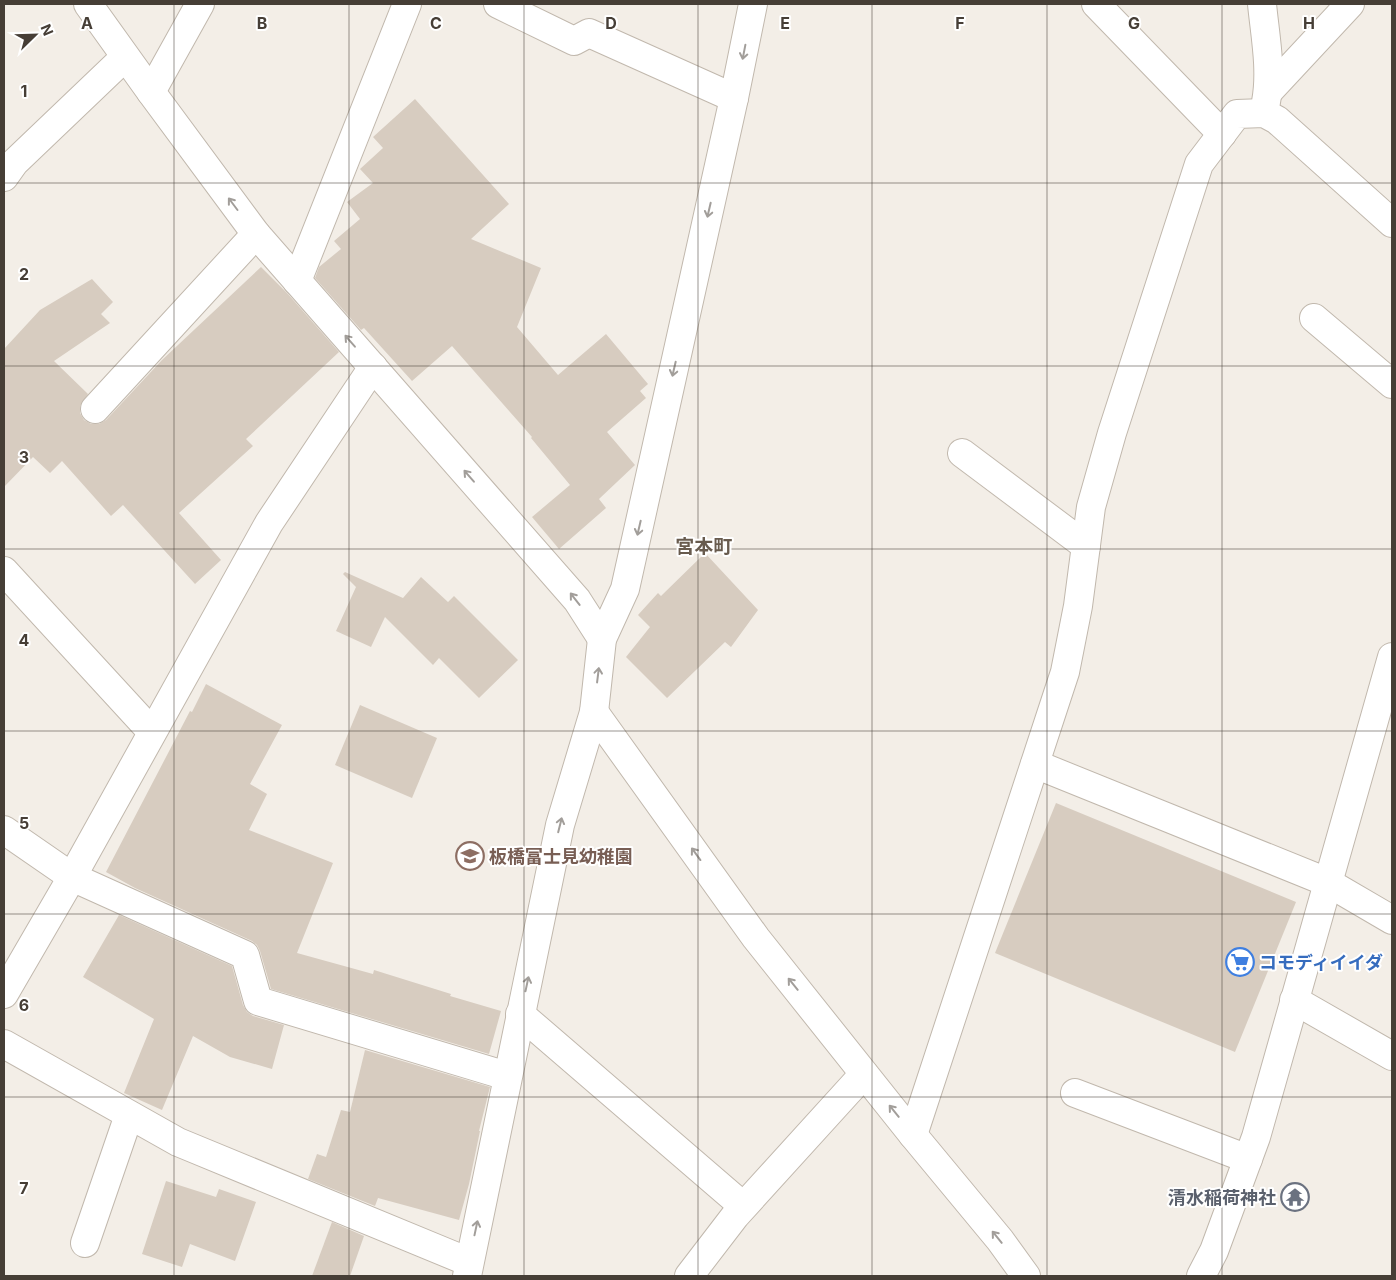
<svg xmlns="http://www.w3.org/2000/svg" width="1396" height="1280" viewBox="0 0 1396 1280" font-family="Inter,'Noto Sans JP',sans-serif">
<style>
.building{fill:#d7ccc0}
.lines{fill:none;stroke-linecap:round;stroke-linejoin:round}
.minor-casing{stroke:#c1b8ad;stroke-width:30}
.minor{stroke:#fff;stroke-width:28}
.oneway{stroke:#a29e9a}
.grid{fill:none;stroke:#463e36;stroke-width:1;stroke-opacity:0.55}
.labels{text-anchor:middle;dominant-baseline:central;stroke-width:4;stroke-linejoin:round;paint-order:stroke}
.education-label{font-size:18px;font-weight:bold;fill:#785e54;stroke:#fff;text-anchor:start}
.shop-label{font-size:18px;font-weight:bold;fill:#366cbe;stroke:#fff;text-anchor:start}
.worship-label{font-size:18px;font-weight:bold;fill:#5b616d;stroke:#fff;text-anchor:end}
.neighbourhood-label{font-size:19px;font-weight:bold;fill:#685b4e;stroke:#fff}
.grid-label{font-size:16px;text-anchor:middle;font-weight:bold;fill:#463e36;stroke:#fff;stroke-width:4;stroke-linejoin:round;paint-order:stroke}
</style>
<rect width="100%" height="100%" fill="#f3eee7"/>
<g class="building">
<path d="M415,99L509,204L471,239L541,268L517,327L558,375L606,334L648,384L640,391L646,398L607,432L635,465L599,499L606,508L559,549L532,517L570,485L531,438L532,437L452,346L412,381L364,328L361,330L315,278L319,267L341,249L334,241L360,219L347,202L373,183L360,169L383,148L373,137Z"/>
<path d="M261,267L288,294L339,352L246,439L253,446L179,513L221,560L195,584L123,505L111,516L62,461L50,473L33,457L4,487V349L40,310L92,279L113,302L101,314L110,323L54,361L88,394L80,406V413L84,420L91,424H99L106,420L162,360Z"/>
<path d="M705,553L758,610L731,647L725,642L667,698L626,657L650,627L638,615L658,593L661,596Z"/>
<path d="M345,572L403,598L421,577L448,602L454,596L518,660L479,698L439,658L433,665L385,617L371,647L336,631L356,587L343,574Z"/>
<path d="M206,684L282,725L250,784L267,794L249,830L333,863L297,953L373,974L374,970L451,994L450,996L501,1011L489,1054L271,989L260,951L257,945L252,941L135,888L106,872L190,711L192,712Z"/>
<path d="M360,705L437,738L412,798L335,765Z"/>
<path d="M1056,803L1296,902L1235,1052L995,953Z"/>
<path d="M119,915L232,966L243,1005L247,1012L253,1016L284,1025L272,1069L230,1057L193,1036L162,1110L124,1093L154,1019L83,977Z"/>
<path d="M365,1050L490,1087L479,1131H480L469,1184L459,1220L378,1198L375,1206L308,1179L317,1154L326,1157L341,1110L350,1112Z"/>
<path d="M166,1181L216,1197L219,1189L256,1202L235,1261L190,1244L182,1267L142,1254Z"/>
<path d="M332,1222L364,1236L350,1276H312Z"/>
</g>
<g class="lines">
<defs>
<g id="minor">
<path d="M88,4L151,92L256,234L577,600L602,639"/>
<path d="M498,4L574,41L589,33L734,98"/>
<path d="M1096,4L1222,134"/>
<path d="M1262,4C1265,35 1272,70 1266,102"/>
<path d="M151,92L200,4"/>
<path d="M1268,92L1350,4"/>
<path d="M4,177L14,163L125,57"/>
<path d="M297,281L407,4"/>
<path d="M1314,318L1392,384"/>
<path d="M95,409L256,234"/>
<path d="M962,453L1086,546"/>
<path d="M4,571L152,732"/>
<path d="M594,712L756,938L913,1135L1000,1240L1026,1276"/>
<path d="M1035,764L1327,882L1392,920"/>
<path d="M4,830L72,877L245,955L258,1001L507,1076"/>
<path d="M4,994L72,877L269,523L373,367"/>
<path d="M1294,1000L1392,1056"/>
<path d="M520,1014L743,1206"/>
<path d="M4,1044L178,1142L469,1262"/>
<path d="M1075,1093L1248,1159"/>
<path d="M913,1135L1065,672L1078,606L1091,507L1112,433L1199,164L1237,114L1264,113L1277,120L1392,223"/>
<path d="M85,1243L129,1115"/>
<path d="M467,1276L560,825L594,712L602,639L625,589L734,98L753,4"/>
<path d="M689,1276L735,1216L864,1074"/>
<path d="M1201,1276L1214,1251L1256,1137L1392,657"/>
</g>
</defs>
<use href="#minor" class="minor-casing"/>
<use href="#minor" class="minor"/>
</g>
<defs><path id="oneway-shaft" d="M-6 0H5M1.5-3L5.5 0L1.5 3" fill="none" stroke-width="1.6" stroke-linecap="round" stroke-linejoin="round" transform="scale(1.25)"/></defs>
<g class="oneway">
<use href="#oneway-shaft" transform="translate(744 52) rotate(101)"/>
<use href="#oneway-shaft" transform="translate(233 204) rotate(-127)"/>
<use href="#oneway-shaft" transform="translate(709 210) rotate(103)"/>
<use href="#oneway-shaft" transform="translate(350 341) rotate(-131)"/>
<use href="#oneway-shaft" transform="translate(674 369) rotate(103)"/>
<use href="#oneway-shaft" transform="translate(469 476) rotate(-131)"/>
<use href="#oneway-shaft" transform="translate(639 528) rotate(103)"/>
<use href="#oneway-shaft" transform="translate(575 599) rotate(-128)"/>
<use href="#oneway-shaft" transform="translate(598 675) rotate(-83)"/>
<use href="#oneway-shaft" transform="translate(560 825) rotate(-76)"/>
<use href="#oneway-shaft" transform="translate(696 854) rotate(-126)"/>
<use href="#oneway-shaft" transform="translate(527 984) rotate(-78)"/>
<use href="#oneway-shaft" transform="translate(793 984) rotate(-129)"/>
<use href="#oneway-shaft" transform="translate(894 1111) rotate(-129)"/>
<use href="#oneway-shaft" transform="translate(476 1228) rotate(-78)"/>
<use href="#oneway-shaft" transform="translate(997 1237) rotate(-129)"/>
</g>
<path class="grid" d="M174,4V1276M349,4V1276M524,4V1276M698,4V1276M872,4V1276M1047,4V1276M1222,4V1276M4,183H1392M4,366H1392M4,549H1392M4,731H1392M4,914H1392M4,1097H1392"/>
<defs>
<symbol id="school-ring" viewBox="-11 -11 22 22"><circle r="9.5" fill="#fff" stroke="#8d6e63" stroke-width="1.5"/><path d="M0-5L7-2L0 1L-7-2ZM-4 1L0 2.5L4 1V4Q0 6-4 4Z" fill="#8d6e63"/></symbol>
<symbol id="supermarket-ring" viewBox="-11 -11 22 22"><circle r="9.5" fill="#fff" stroke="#3f7fe0" stroke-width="1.5"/><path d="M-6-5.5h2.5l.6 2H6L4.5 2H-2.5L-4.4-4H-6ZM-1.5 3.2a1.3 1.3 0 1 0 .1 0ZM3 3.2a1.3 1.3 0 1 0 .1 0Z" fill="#3f7fe0"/></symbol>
<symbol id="temple-ring" viewBox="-11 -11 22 22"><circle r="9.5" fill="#fff" stroke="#6b7280" stroke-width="1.5"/><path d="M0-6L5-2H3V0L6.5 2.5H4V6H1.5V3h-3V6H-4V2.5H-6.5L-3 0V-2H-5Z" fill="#6b7280"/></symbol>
</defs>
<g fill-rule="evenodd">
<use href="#school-ring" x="454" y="840" width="32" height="32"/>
<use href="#supermarket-ring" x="1224" y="946" width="32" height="32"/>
<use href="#temple-ring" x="1279" y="1181" width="32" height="32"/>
</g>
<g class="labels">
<g class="education-label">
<text x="489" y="856">板橋富士見幼稚園</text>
</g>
<g class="shop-label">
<text x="1259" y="962">コモディイイダ</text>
</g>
<g class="worship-label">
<text x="1276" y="1197">清水稲荷神社</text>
</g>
<g class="neighbourhood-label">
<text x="704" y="546">宮本町</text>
</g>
</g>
<g class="grid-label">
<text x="87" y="29">A</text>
<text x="262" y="29">B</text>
<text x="436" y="29">C</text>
<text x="611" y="29">D</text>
<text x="785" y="29">E</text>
<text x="960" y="29">F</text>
<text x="1134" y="29">G</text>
<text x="1309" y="29">H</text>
<text x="24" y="97">1</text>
<text x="24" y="280">2</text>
<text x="24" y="463">3</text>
<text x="24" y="646">4</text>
<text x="24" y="829">5</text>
<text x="24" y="1011">6</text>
<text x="24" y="1194">7</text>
</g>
<rect width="1396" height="1280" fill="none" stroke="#463e36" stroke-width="10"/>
<g transform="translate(35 35) rotate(67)" stroke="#ffffff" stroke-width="4" paint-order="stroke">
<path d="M0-4L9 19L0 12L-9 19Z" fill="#463e36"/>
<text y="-8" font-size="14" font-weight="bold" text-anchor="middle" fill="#463e36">N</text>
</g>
</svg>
